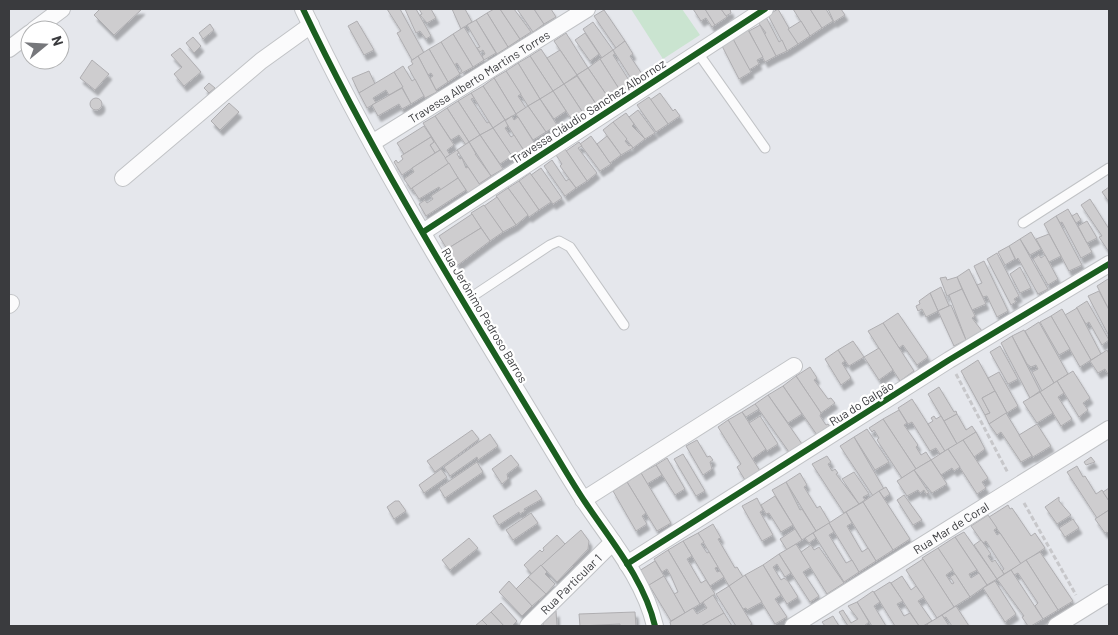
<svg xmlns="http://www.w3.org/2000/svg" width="1118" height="635" viewBox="0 0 1118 635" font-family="Barlow,sans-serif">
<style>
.pitch{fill:#cae4d0}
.building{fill:#cecdcf;stroke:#afaeb1;filter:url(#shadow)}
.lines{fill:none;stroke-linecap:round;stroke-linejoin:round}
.lane-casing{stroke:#c1c3c6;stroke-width:11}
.street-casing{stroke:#c1c3c6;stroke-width:18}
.path{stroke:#c7c7ca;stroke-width:3;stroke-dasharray:5 2.5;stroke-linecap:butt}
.lane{stroke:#fbfbfc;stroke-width:9}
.street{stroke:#fbfbfc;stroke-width:16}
.cycleway-casing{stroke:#fff;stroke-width:9}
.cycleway{stroke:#1b5e20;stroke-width:6}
.labels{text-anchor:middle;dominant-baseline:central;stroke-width:4.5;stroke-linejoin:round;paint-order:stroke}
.street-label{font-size:12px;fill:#3a3b3e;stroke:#fff}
</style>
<defs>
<filter id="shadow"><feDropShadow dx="3" dy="5.5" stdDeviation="1" flood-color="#0004"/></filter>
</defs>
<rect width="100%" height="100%" fill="#e5e7ec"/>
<path class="pitch" d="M631,9H682L700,35L663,59Z"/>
<g class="building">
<path d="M100,9H142L114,35L94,15Z"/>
<path d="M387,9H400L424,53L412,60L397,33L401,31Z"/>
<path d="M405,9H416L431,36L426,39L420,31L416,33Z"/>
<path d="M419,9H431L436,18L427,23L420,15L422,14Z"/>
<path d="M452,9H465L472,22L461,29Z"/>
<path d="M494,9H500L520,39L508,47L487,13Z"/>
<path d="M500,9H514L531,32L520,39Z"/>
<path d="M517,9H534L544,24L533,32Z"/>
<path d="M534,9H551L556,17L544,24Z"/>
<path d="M693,9H705L715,25L712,27L706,18L701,21Z"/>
<path d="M705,9H721L727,17L715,25Z"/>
<path d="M721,9H730L731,13L726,16Z"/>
<path d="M778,9L798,44L787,51L768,15Z"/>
<path d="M793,9H810L822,28L810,36Z"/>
<path d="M810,9H826L833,21L822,28Z"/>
<path d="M828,9H841L845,15L834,22Z"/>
<path d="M604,10L625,41L616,48L594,16Z"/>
<path d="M487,13L508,47L497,54L476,20Z"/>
<path d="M766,17L779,42L782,40L787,51L776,56L764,34L766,33L758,22Z"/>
<path d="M476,20L496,53L484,60L482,56L485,54L483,50L480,52L477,48L480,47L467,25Z"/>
<path d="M357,21L374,50L364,55L348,26Z"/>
<path d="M801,21L810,36L798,44L788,29Z"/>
<path d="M593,22L613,50L602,58L583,29Z"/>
<path d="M210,24L214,30L203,39L199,33Z"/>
<path d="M760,25L776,56L765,62L749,31Z"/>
<path d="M464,27L484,60L473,67L453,34Z"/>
<path d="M748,30L763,57L757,60L759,64L749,70L733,39Z"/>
<path d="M566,33L588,68L577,75L554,41Z"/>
<path d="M585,33L599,54L590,61L575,40Z"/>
<path d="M453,34L473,67L460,74L459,73L462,71L457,63L454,65L441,42Z"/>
<path d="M193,37L201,46L194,53L186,43Z"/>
<path d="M733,39L751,72L739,79L722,46Z"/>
<path d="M625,41L633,54L630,56L644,77L634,83L613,50Z"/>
<path d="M441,42L460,74L448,82L429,49Z"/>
<path d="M180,48L201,72L184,86L174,74L182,67L171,55Z"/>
<path d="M429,49L448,82L436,90L430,78L433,76L431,73L428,75L418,56Z"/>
<path d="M541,49L564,84L553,91L530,56Z"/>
<path d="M560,50L577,75L564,84L547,58Z"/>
<path d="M613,50L615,54L613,55L632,85L621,92L600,59Z"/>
<path d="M418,56L437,92L425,98L408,67L413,64L411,61Z"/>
<path d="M530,56L553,91L540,99L518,63Z"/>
<path d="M600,59L621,92L610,100L588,68Z"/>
<path d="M92,60L109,74L95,90L80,78Z"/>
<path d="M518,63L540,99L528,106L506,71Z"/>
<path d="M403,66L412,81L415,79L424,96L411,104L394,72Z"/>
<path d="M588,68L610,100L598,107L577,75Z"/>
<path d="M369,71L375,84L359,93L352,78Z"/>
<path d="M506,71L521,94L518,96L526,108L516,114L494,78Z"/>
<path d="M394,72L403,87L389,95L386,90L373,98L376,103L367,108L359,93Z"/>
<path d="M577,76L598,107L585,116L564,84Z"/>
<path d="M494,78L516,114L505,120L483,86Z"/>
<path d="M209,83L215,88L209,93L204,88Z"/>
<path d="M564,84L585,116L574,123L553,91Z"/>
<path d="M483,86L505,120L493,128L471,93Z"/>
<path d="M402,88L411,104L402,109L399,104L378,116L372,105Z"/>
<path d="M553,91L566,111L554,119L540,99Z"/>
<path d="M471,93L474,98L471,99L487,123L489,122L493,128L480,135L458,101Z"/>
<path d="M660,93L673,111L675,109L680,116L668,124L650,100Z"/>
<path d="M649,97L668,124L656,132L637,105Z"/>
<circle cx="96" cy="104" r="6"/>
<path d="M540,99L557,125L546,132L528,106Z"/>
<path d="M458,101L480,135L469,142L447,108Z"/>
<path d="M229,103L239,112L220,130L211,121Z"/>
<path d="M528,106L546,132L533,140L516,114Z"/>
<path d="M447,108L469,142L466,145L459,135L451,140L435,116Z"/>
<path d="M638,110L655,133L645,139L629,117Z"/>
<path d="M626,113L634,124L632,126L645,139L633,148L613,122Z"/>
<path d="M435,116L454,145L447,150L450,155L445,158L423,123Z"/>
<path d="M512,116L514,120L518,117L537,147L526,154L505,121Z"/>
<path d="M505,120L508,126L505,128L511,137L514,135L526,154L515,161L493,128Z"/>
<path d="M613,122L627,139L625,141L629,146L631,145L633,148L621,155L603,130Z"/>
<path d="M424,126L440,150L435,153L430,145L434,142L431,137L404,154L397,143Z"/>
<path d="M493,128L512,156L500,164L480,135Z"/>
<path d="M480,135L503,169L491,176L469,142Z"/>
<path d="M591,136L611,164L600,171L580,144Z"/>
<path d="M607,136L621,155L610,163L597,144Z"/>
<path d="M431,137L434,142L430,145L435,153L402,175L394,162L396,160L398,163L403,159L401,156Z"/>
<path d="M469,142L476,154H475L491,176L479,184L457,150Z"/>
<path d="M579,142L582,146L578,148L597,173L587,181L566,151Z"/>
<path d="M565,149L587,181L576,188L560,166L562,164L556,155Z"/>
<path d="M440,150L449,163L411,189L404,179L414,172L412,168Z"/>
<path d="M457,150L459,153L457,154L460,159L462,158L466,168L468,167L480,185L468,193L445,158Z"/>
<path d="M552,160L566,181L569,179L576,188L565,196L544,166Z"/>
<path d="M449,163L458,178L441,190L439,187L419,199L412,188Z"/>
<path d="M541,168L562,198L553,204L531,175Z"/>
<path d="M530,173L551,202L539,210L519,181Z"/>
<path d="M458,178L466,190L426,216L419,204L425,200L427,203L433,199L431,196Z"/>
<path d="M519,181L539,210L529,217L508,188Z"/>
<path d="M1109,187V202L1102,192Z"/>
<path d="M508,188L528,215L516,225L496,196Z"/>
<path d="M497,197L516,225L503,232L484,206Z"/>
<path d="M1090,199L1109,229V252L1099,237L1102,236L1081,205Z"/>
<path d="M484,205L503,232L490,241L471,213Z"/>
<path d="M1068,209L1092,252L1081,258L1062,222L1060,223L1056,216Z"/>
<path d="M1077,213L1081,220L1076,223L1072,216Z"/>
<path d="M472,214L481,228L447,249L439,236Z"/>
<path d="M1056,216L1082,265L1069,271L1044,224Z"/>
<path d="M1087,221L1097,238L1087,243L1078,226Z"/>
<path d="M481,228L490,241L458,265L447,249Z"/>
<path d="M1031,232L1041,249L1030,255L1020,239Z"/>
<path d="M1049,234L1061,256L1049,262L1036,239Z"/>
<path d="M1020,239L1048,289L1038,294L1018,258L1016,260L1009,246Z"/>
<path d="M1009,246L1015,259L1005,265L998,252Z"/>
<path d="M997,253L1019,296L1014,299L1016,302L1011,305L987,259Z"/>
<path d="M1039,255L1041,258L1045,255L1058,279L1048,285L1033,259Z"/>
<path d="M984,261L1008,311L997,317L987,296L983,297L977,285L982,283L974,266Z"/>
<path d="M1020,267L1031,288L1020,293L1010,274Z"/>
<path d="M969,269L986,304L972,310L957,277Z"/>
<path d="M946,277L947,280L957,277L962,289L947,296L940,278Z"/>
<path d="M1108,279L1109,281V310L1097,286Z"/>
<path d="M941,287L949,306L938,311L930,293Z"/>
<path d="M962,289L975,316L972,318L982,331L966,340L949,295Z"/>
<path d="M1099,291L1109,310V336L1088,296Z"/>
<path d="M930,293L938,311L926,317L922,309L918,311L916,306L920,304L919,301Z"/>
<path d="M1087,301L1109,340L1102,345L1089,322L1086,324L1076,308Z"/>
<path d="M951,305L966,340L954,346L938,311Z"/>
<path d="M1077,308L1101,354L1091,360L1065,315Z"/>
<path d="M1062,309L1091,360L1080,367L1051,316Z"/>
<path d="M898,313L928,357L917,365L903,345L899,348L883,323Z"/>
<path d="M1051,316L1070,349L1059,355L1040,322Z"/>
<path d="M1039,322L1068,374L1054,383L1025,331Z"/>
<path d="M883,323L914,371L900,381L868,331Z"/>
<path d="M1024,330L1054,383L1042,391L1032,372L1038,369L1036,365L1031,367L1027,364L1012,336Z"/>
<path d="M1012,336L1040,391L1030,398L1001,343Z"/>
<path d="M853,341L864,357L849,366L838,350Z"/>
<path d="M1000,346L1018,379L1008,384L990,352Z"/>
<path d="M879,348L893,370L879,380L864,357Z"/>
<path d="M838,350L845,361L842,363L851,378L841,385L825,359Z"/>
<path d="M1107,350L1109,354V376L1105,369L1098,373L1090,361Z"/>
<path d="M978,360L995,391L982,398L990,413L985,415L961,371Z"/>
<path d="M810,367L817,378L814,380L828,399L831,398L835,403L821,413L796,376Z"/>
<path d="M1073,371L1090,398L1083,403L1088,410L1079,417L1057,381Z"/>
<path d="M999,372L1018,406L1007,413L988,378Z"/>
<path d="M796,376L821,413L820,416L826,425L828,424L830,427L817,435L783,386Z"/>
<path d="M1057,381L1064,393L1058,397L1072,419L1061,426L1040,392Z"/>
<path d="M783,386L802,414L788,423L768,395Z"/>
<path d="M939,387L954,412L956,411L957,414L944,421L928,394Z"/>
<path d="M995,391L1007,413L989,424L985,415L990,413L982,398Z"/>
<path d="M1040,392L1053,413L1037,423L1023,402Z"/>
<path d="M768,395L802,444L789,452L755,404Z"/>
<path d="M912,399L945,451L940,454L936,448L930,451L912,422L908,424L898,408Z"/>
<path d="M755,404L759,409L746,417L742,412Z"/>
<path d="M899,410L907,423L904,425L918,445L916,447L921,455L926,452L931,460L916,469L883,419Z"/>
<path d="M742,412L766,449L752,459L728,420Z"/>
<path d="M1006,413L1032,456L1021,462L1001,432L997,435L989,424Z"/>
<path d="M957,414L966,430L972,426L976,432L957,444L944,421Z"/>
<path d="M760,416L778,444L767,451L749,423Z"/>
<path d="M934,416L936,419L941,416L957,444L945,451L928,424L933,421L931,418Z"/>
<path d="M883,419L916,469L902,478L877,440L879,438L874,430L872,432L869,428Z"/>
<path d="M728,420L760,471L745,480L737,467L741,464L718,427Z"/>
<path d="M1037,424L1051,446L1033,457L1019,435Z"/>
<path d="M867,429L889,462L875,470L854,437Z"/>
<path d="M472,430L479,439L435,472L427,461Z"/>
<path d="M976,432L985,449L974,457L963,440Z"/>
<path d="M490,434L498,446L478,460L477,457L450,476L444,467Z"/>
<path d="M854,437L884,489L873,496L840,446Z"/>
<path d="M697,440L707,457L710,456L713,460L710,462L712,469L703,475L686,446Z"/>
<path d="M963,440L988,478L982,482L986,488L977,494L948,449Z"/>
<path d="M948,449L960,467L954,471L952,468L941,475L931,460Z"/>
<path d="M683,454L705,491L696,496L674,459Z"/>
<path d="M511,455L519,465L507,474L508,479L502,484L492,469Z"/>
<path d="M827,456L831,462L828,464L832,471L835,469L838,473L836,474L859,504L844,513L812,464Z"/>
<path d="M1091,457L1095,462L1086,465L1084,462Z"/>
<path d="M667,458L685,489L675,495L656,465Z"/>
<path d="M931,460L947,484L932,493L914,470Z"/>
<path d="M477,462L483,472L445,498L439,488Z"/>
<path d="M656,465L662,475L647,484L641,473Z"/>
<path d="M1077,466L1083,477L1085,476L1096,494L1102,490L1109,501V510L1097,518L1067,472Z"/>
<path d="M441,469L447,477L424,493L419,485Z"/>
<path d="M914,470L929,493L926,494L924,490L920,493L918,490L907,496L897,481Z"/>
<path d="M854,472L869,494L863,497L865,500L859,504L842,479Z"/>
<path d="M641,473L671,523L657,531L627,482Z"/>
<path d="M800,473L807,485L804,487L817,508L820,506L830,523L816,531L786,482Z"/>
<path d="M627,482L646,513L642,516L647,524L636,531L613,491Z"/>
<path d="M786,482L800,510L802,509L816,531L802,540L772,490Z"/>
<path d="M886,487L890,494L884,498L879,491Z"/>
<path d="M1109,488V501L1103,492Z"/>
<path d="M536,490L542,499L524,509L525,511L520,514L519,512L499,525L493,516Z"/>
<path d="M879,491L910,539L893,550L863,502Z"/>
<path d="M904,495L922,520L913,525L897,500Z"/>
<path d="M775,496L793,525L781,532L769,513L766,514L761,505Z"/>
<path d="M1059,497V501L1071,515L1057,524L1045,507Z"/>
<path d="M757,498L763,510L760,512L773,535L762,541L742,506Z"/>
<path d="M395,501H399L406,511L394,519L387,507Z"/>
<path d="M863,502L893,550L876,561L846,512Z"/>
<path d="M1008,505L1010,509L1012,508L1031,536L1035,533L1045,548L1021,564L989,517Z"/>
<path d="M1109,510V534L1107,532L1105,533L1095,519Z"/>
<path d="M846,512L852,523L847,526L862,552L868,548L876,561L859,572L829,523Z"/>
<path d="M531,513L538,523L513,540L506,530Z"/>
<path d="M988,515L997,528L994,530L997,535L1000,533L1021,564L1004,574L1002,571L1004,569L986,541L983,543L971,526Z"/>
<path d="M1073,519L1079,528L1065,537L1059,528Z"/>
<path d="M829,523L834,532L829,535L846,563L852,560L859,572L844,582L813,533Z"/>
<path d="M713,524L721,538L718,539L735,568L737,567L743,577L729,586L698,533Z"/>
<path d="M795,529L802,540L787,550L780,539Z"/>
<path d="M581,530L589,541L588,549L557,582L541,565Z"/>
<path d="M964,532L997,579L987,585L955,537Z"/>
<path d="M698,533L704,542L701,544L707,553L709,552L718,567L715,568L717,572L720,571L724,577L710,586L683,541Z"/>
<path d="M813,533L816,538L809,543L805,538Z"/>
<path d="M557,535L565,544L532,574L524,565L540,550L542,552L544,550L543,548Z"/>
<path d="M955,537L977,570L969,574L971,578L979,573L987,585L970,597L938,548Z"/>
<path d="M469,538L478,548L450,570L442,560Z"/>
<path d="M981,540L991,554L988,556L992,562L995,560L1004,574L997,579L974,545Z"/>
<path d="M683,541L692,556L687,559L701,583L706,580L715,594L700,604L668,550Z"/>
<path d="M796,544L811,567L803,572L819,596L810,602L779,554Z"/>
<path d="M811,545L814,550L819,547L844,583L827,594L801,552Z"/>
<path d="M938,548L953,570L946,575L952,584L954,583L950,577L955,574L970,597L954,607L922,558Z"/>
<path d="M668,550L700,604L685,613L674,594L678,592L671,576L667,569L662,572L654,559Z"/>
<path d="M1040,552L1073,601L1058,610L1026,560Z"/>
<path d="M779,554L791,573L785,577L777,564L773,567L781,580L784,578L788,581L798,597L787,604L763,565Z"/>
<path d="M923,559L954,607L937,618L906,570Z"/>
<path d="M1026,560L1058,610L1043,619L1035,606L1038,603L1018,573L1014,575L1011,570Z"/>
<path d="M655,561L664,576L648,586L639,571Z"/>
<path d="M541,565L547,572L545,574L555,584L546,594L528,577Z"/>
<path d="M763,565L781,595L775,599L787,617L775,624L745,575Z"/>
<path d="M1011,570L1043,619L1031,626H1028L1022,617L1024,616L997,579Z"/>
<path d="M745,575L762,602L747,610L746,608L743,609L729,586Z"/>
<path d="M664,576L685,613L671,621L649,585Z"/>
<path d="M902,576L911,590L916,586L924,597L918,601L932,621L923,626H919L891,583Z"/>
<path d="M528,577L546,594L532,606L516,589Z"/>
<path d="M509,581L532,606L522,616L499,592Z"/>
<path d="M995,581L1016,614L1005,622L983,588Z"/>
<path d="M890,582L903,601L897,604L904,616L910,613L919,626H895L874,592Z"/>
<path d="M729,586L752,624L749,626H736L716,594Z"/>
<path d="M873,591L880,602L874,606L886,626H872L857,602Z"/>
<path d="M713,595L724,613L701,626H671L670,622L693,608L697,614L707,608L703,602Z"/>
<path d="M857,602L869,622L864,626H848L839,612L843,610L851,623L858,619L848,606Z"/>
<path d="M501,603L517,621L512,626H504L491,612Z"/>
<path d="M956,606L969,626H952L946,617L944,618L942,615Z"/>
<path d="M556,611L557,626H543V623Z"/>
<path d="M491,612L504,626H488L482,620Z"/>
<path d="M635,612L636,626H620V624L580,626L579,614Z"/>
<path d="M724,613L732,626H701Z"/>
<path d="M942,615L949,626H928L927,624Z"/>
<path d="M833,616L839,626H825L822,622Z"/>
<path d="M482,620L488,626H475Z"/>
</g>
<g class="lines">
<defs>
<g id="lane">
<path d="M698,53L765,148"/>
<path d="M1023,223L1109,168"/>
<path d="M464,302L550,245L559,241L570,247L624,325"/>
</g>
<g id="street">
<path d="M303,9C375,161 464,303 551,447C562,465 573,484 585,502C611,541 644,579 655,626"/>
<path d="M34,30L62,9"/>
<path d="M9,49L30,33"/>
<path id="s1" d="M372,143L587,9"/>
<path d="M123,178L261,61L311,25"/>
<path d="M423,232L765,9"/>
<path d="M9,305L11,303"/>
<path d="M583,500L794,366"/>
<path d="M627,564L949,360L1109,264"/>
<path id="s2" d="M528,626L613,542"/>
<path id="s3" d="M793,626L1109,429"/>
<path d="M1056,626L1109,593"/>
</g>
</defs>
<use href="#lane" class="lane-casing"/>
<use href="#street" class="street-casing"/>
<g class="path">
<path d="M956,374L1008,473"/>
<path d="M1024,503L1076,595"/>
</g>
<use href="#lane" class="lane"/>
<use href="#street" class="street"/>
<defs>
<g id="cycleway">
<path d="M303,9C375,161 464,303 551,447C562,465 573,484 585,502C611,541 644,579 655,626"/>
<path d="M423,232L765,9"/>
<path d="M627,564L949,360L1109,264"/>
</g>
</defs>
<use href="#cycleway" class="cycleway-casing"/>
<use href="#cycleway" class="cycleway"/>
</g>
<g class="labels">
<g class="street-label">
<text stroke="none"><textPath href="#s1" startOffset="126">Travessa Alberto Martins Torres</textPath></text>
<text transform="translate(588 111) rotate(-33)">Travessa Cláudio Sanchez Albornoz</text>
<text transform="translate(485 315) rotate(59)">Rua Jerônimo Pedroso Barros</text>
<text transform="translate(861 403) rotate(-32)">Rua do Galpão</text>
<text stroke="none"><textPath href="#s3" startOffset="186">Rua Mar de Coral</textPath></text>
<text stroke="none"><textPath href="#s2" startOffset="60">Rua Particular 1</textPath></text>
</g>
</g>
<rect width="1118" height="635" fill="none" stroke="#3a3b3e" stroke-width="20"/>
<g transform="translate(45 45) rotate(72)"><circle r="24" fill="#ffffff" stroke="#b0b1b2"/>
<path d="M0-4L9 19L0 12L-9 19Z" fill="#76777b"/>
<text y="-8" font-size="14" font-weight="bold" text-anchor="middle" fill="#3a3b3e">N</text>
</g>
</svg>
